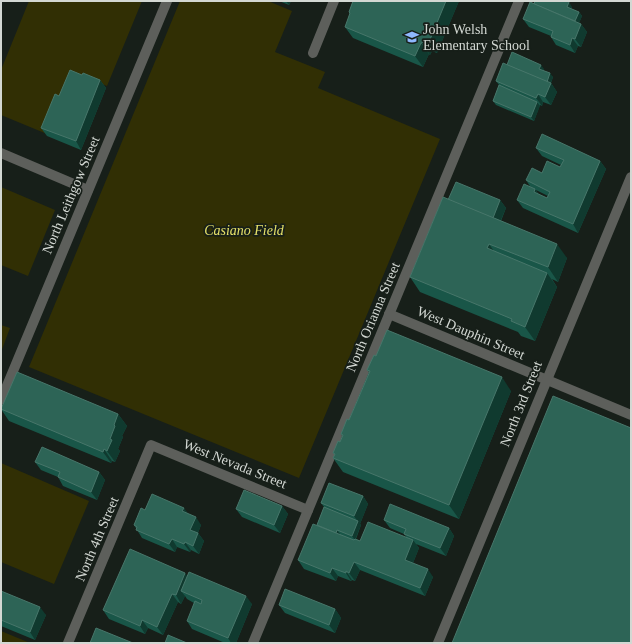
<svg xmlns="http://www.w3.org/2000/svg" width="632" height="644" viewBox="0 0 632 644" font-family="'Times New Roman',serif">
<style>
.green{fill:#312f04}
.lines{fill:none;stroke-linecap:round;stroke-linejoin:round}
.minor{stroke:#5d5f5b;stroke-width:10}
.tertiary{stroke:#5d5f5b;stroke-width:10}
.wall{fill:#195648;fill-rule:evenodd}
.shaded-wall{fill:#103a2f}
.building{fill:#2d6456;stroke:#47766a}
.labels{text-anchor:middle;dominant-baseline:central;stroke-width:3.5;stroke-linejoin:round;paint-order:stroke}
.poi-label{font-size:14px;fill:#d3d8d3;stroke:#171f19;text-anchor:start}
.street-label{font-size:14px;fill:#d3d8d3;stroke:#171f19}
.park-label{font-size:14px;font-style:italic;fill:#e5e068;stroke:#171f19}
</style>
<rect width="100%" height="100%" fill="#171f19"/>
<g class="green">
<path d="M29,1H142L107,86L73,72L47,134L1,115V70Z"/>
<path d="M180,1H268L292,11L275,52L325,72L318,88L440,139L299,478L29,367Z"/>
<path d="M1,187L55,210L28,276L1,265Z"/>
<path d="M1,325L10,328L1,352Z"/>
<path d="M1,463L89,501L54,584L1,562Z"/>
<path d="M1,631L30,643H1Z"/>
</g>
<g class="lines">
<g class="minor">
<path d="M313,53L334,1"/>
<path d="M1,153L88,190"/>
<path d="M1,400L167,1"/>
<path d="M68,643L151,445L308,510"/>
<path d="M253,643L519,1"/>
</g>
<g class="tertiary">
<path d="M389,314L631,415"/>
<path d="M438,643L631,177"/>
</g>
</g>
<g class="wall">
<path d="M279,1H291L289,5Z"/>
<path d="M353,1H459L437,53L432,51L430,55L429,54L423,67L353,38L345,27L350,14L349,12Z"/>
<path d="M534,4L572,7L571,9L579,12L582,16L579,23L581,24L587,32L581,47L578,46L575,53L556,45L551,37V36L529,27L523,19Z"/>
<path d="M507,65L544,69L543,70L553,77L551,83L557,92L551,105L543,102L542,106L540,105L534,121L496,105L493,101L499,85L496,81Z"/>
<path d="M82,75L100,80L106,88L81,150L47,136L41,128L59,96Z"/>
<path d="M536,148L600,161L606,169L578,233L523,208L517,200L531,188L526,180L542,173L560,167L561,165L542,156ZM536,190L548,196L547,198L539,195Z"/>
<path d="M448,200H500L506,208L501,221L567,258L558,282L552,279L557,287L535,341L521,336L518,332L420,292L410,277Z"/>
<path d="M376,356L511,391L459,519L343,472L333,458L335,455L333,453L340,442L342,436L341,434L349,420L369,372L367,370Z"/>
<path d="M1,409L118,414L127,426L122,436L123,437L118,449L120,451L115,462L112,461L111,463L9,421Z"/>
<path d="M35,462L99,472L105,480L97,500L63,486L58,477L41,470Z"/>
<path d="M363,496L368,504L360,524L361,525L356,539L360,541L407,538L404,534L390,528L384,520L449,528L454,536L446,556L416,544L419,548L413,563L433,577L425,596L360,570L355,581L352,580L351,581L338,576L336,581L304,569L298,560L317,525L324,507L321,503Z"/>
<path d="M282,506L288,514L280,533L242,517L236,509Z"/>
<path d="M145,510L188,514L201,525L198,533L204,541L199,554L191,550L190,552L177,547L175,552L142,538L134,525Z"/>
<path d="M187,576L252,604L236,643H225L192,629L187,621L194,603L187,599L185,596L181,604L178,602L163,635L148,628L145,634L109,619L103,610Z"/>
<path d="M1,591L46,615L35,640L1,626Z"/>
<path d="M279,605L335,609L341,618L335,633L285,613Z"/>
</g>
<g class="shaded-wall">
<path d="M286,1H291L289,5Z"/>
<path d="M446,1H459L437,53L429,42Z"/>
<path d="M569,2L572,7L570,11L567,7Z"/>
<path d="M579,12L582,16L577,28L574,23Z"/>
<path d="M581,24L587,32L581,47L575,39Z"/>
<path d="M572,38L578,46L575,53L570,45Z"/>
<path d="M424,40L432,51L430,55L422,43Z"/>
<path d="M421,43L429,54L423,67L415,56Z"/>
<path d="M541,65L544,69L542,73L539,69Z"/>
<path d="M550,73L553,77L549,88L546,84Z"/>
<path d="M100,80L106,88L81,150L76,141Z"/>
<path d="M551,83L557,92L551,105L545,97Z"/>
<path d="M538,94L543,102L542,106L536,98Z"/>
<path d="M537,102L540,106L534,121L531,117Z"/>
<path d="M600,161L606,169L578,233L573,224Z"/>
<path d="M535,189L541,197L534,192Z"/>
<path d="M500,200L506,208L497,229L491,221Z"/>
<path d="M489,244L499,258L487,248Z"/>
<path d="M557,244L567,258L558,282L548,267Z"/>
<path d="M547,273L557,287L535,341L525,327Z"/>
<path d="M502,377L511,391L459,519L449,505Z"/>
<path d="M118,414L127,426L122,436L123,437L118,449L120,451L115,462L107,451L110,439L114,425Z"/>
<path d="M104,449L112,461L111,463L103,452Z"/>
<path d="M99,472L105,480L97,500L91,492Z"/>
<path d="M363,496L368,504L360,524L361,525L355,540L352,536L358,522L354,516Z"/>
<path d="M282,506L288,514L280,533L274,525Z"/>
<path d="M184,508L190,516L182,511Z"/>
<path d="M196,517L201,525L196,538L190,530Z"/>
<path d="M449,528L454,536L446,556L440,548Z"/>
<path d="M337,530L340,534L338,540L335,535Z"/>
<path d="M198,533L204,541L199,554L193,546Z"/>
<path d="M172,539L177,547L175,552L169,544Z"/>
<path d="M413,540L419,548L411,568L405,560Z"/>
<path d="M185,542L191,550L190,552L184,544Z"/>
<path d="M354,562L360,570L355,581L349,573Z"/>
<path d="M332,568L338,576L336,581L330,573Z"/>
<path d="M428,569L433,577L425,596L420,588Z"/>
<path d="M346,571L352,580L351,581L346,573Z"/>
<path d="M185,573L191,581L181,591L185,596L181,604L176,595Z"/>
<path d="M172,594L178,602L163,635L157,627Z"/>
<path d="M246,596L252,604L236,643H231L228,638Z"/>
<path d="M40,607L46,615L35,640L30,632Z"/>
<path d="M335,609L341,618L335,633L329,625Z"/>
<path d="M142,620L148,628L145,634L140,626Z"/>
</g>
<g class="building">
<path d="M353,1H446L429,42L424,40L422,43H421L415,56L345,27L350,13L349,12Z"/>
<path d="M535,1H566L569,2L567,7L579,12L575,21L534,4Z"/>
<path d="M530,2L581,24L575,39L572,38L570,45L551,37L553,31L523,19Z"/>
<path d="M512,52L541,65L539,69L550,73L547,82L507,65Z"/>
<path d="M503,63L551,83L545,97L538,94L536,98L496,81Z"/>
<path d="M70,70L82,75L83,73L100,80L76,141L41,128L55,94L59,96Z"/>
<path d="M499,85L537,102L531,117L493,101Z"/>
<path d="M542,134L600,161L573,224L517,200L524,184L535,189L534,192L547,198L550,192L526,180L532,168L542,173L547,161L560,167L564,160L536,148Z"/>
<path d="M456,182L500,200L493,218L448,200Z"/>
<path d="M443,197L557,244L548,267L489,244L487,248L547,273L525,327L511,321L512,319L410,277Z"/>
<path d="M387,330L502,377L449,505L333,458L335,454L333,453L338,441L340,442L343,435L341,434L347,419L349,420L370,371L367,370L374,355L376,356Z"/>
<path d="M17,372L118,414L114,425L115,426L110,439L112,440L107,451L104,449L103,452L1,409Z"/>
<path d="M553,396L631,428V643H452Z"/>
<path d="M42,447L99,472L91,492L58,477L60,472L35,462Z"/>
<path d="M329,483L363,496L354,516L321,503Z"/>
<path d="M244,490L282,506L274,525L236,509Z"/>
<path d="M152,494L184,508L182,511L196,517L190,530L198,533L193,546L185,542L184,544L172,539L169,544L136,530L137,527L134,525L141,508L145,510Z"/>
<path d="M390,504L449,528L440,548L404,534L406,529L384,520Z"/>
<path d="M324,507L358,521L352,536L337,530L336,533L317,525Z"/>
<path d="M368,522L413,540L405,560L428,569L420,588L354,562L349,573L346,571V573L332,568L330,573L298,560L313,524L354,540L355,539L360,541Z"/>
<path d="M130,549L185,573L176,595L172,594L157,627L142,620L140,626L103,610Z"/>
<path d="M189,572L246,596L228,638L187,621L195,601L201,604L202,600L181,591Z"/>
<path d="M285,589L335,609L329,625L279,605Z"/>
<path d="M1,591L40,607L30,632L1,620Z"/>
<path d="M96,628L133,643H90Z"/>
<path d="M168,635L187,643H165Z"/>
</g>
<defs>
<symbol id="school-bare" viewBox="-9 -9 18 18"><path d="M0-5L7-2L0 1L-7-2ZM-4 1L0 2.5L4 1V4Q0 6-4 4Z" fill="#8fb8fd" stroke="#171f19" stroke-width="2.5" paint-order="stroke"/></symbol>
</defs>
<g fill-rule="evenodd">
<use href="#school-bare" x="402" y="27" width="20" height="20"/>
</g>
<g class="labels">
<g class="poi-label">
<text x="423" y="29">John Welsh<tspan x="423" dy="16">Elementary School</tspan></text>
</g>
<g class="street-label">
<text transform="translate(71 195) rotate(-67)">North Leithgow Street</text>
<text transform="translate(373 317) rotate(-67)">North Orianna Street</text>
<text transform="translate(471 333) rotate(23)">West Dauphin Street</text>
<text transform="translate(521 404) rotate(-68)">North 3rd Street</text>
<text transform="translate(235 464) rotate(22)">West Nevada Street</text>
<text transform="translate(97 539) rotate(-67)">North 4th Street</text>
</g>
<g class="park-label">
<text x="244" y="230">Casiano Field</text>
</g>
</g>
<rect width="632" height="644" fill="none" stroke="#d3d8d3" stroke-width="4"/>
</svg>
